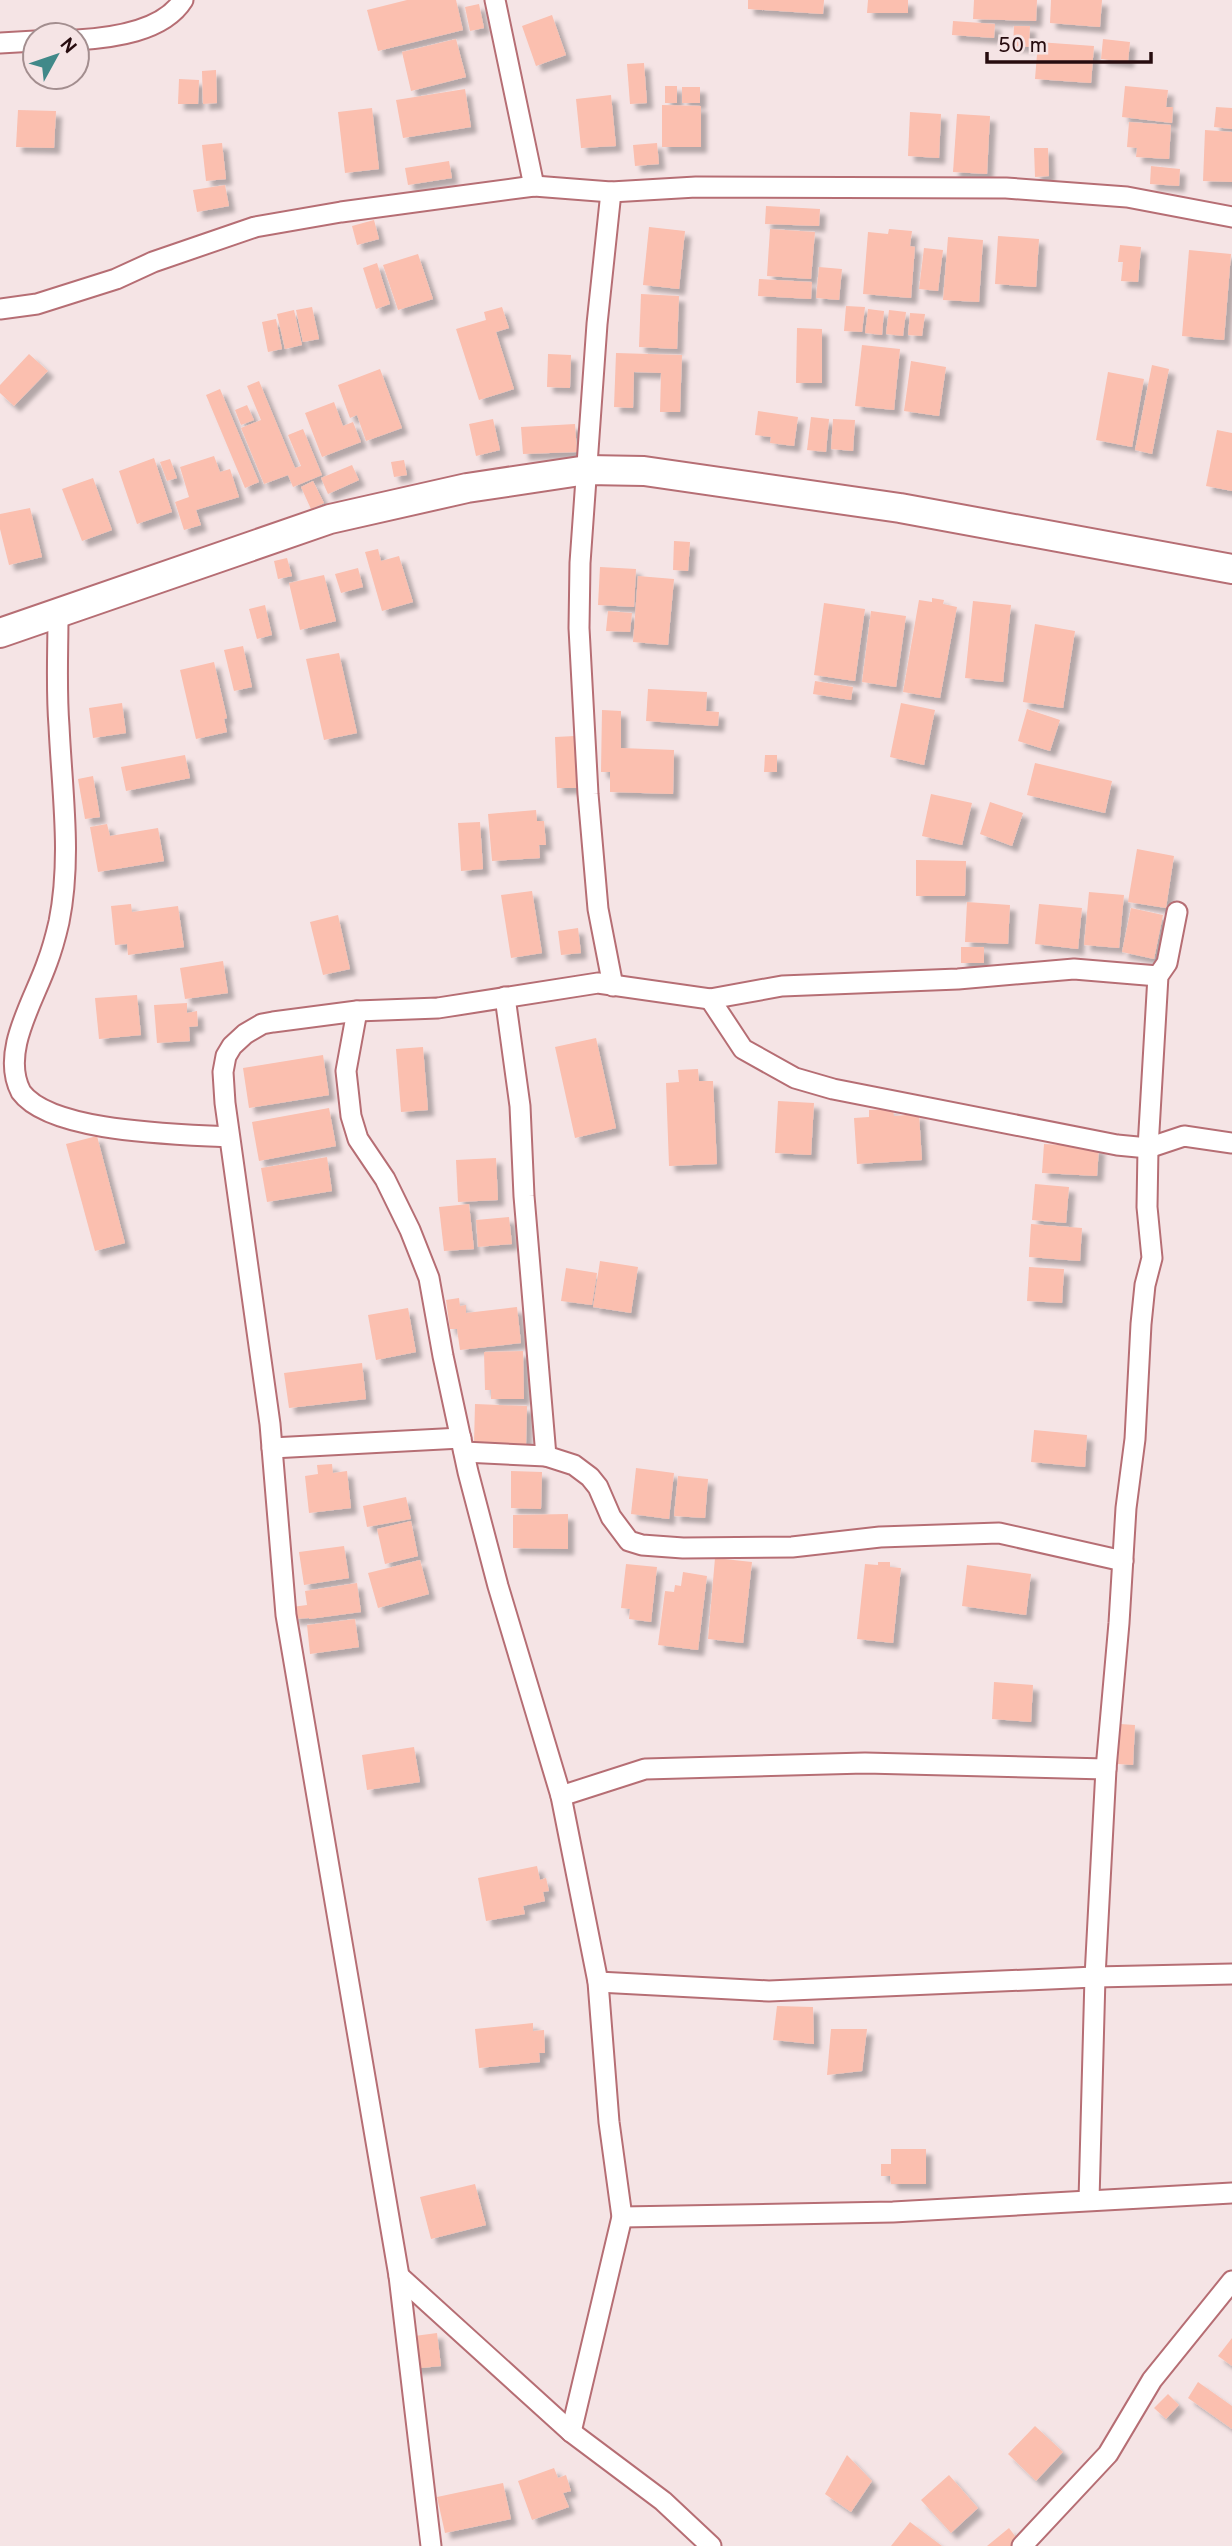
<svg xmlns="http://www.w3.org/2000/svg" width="1232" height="2546" viewBox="0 0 1232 2546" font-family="Overpass,sans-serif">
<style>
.building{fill:#fbbfaf;filter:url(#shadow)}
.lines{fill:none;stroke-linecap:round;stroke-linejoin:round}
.street-casing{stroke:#b66e74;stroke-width:23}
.secondary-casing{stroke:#b66e74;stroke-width:32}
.street{stroke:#fff;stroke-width:19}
.secondary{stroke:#fff;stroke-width:28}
</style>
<defs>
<filter id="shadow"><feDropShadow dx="6" dy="6" stdDeviation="2" flood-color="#0004"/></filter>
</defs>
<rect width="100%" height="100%" fill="#f5e4e5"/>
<g class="building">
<path d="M407,0H456L463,30L378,51L367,10Z"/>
<path d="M748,0H824L823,14L748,9Z"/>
<path d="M868,0H908V13H867Z"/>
<path d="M974,0H1037L1036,21L973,19Z"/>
<path d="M1051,0H1102L1100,27L1050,23Z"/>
<path d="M479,4L484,28L470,31L465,7Z"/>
<path d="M552,15L566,55L536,66L522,26Z"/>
<path d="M953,21L995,24L994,38L952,35Z"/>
<path d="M1014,26H1030L1029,47L1013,46Z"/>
<path d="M456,39L466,77L411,91L402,52Z"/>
<path d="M1103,39L1130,42L1128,62L1101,59Z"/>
<path d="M1038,42L1094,46L1091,83L1035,79Z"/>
<path d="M644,63L647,103L630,104L627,64Z"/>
<path d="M216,70L217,103L203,104L202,71Z"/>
<path d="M179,79L199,80L198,104H178Z"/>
<rect x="665" y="86" width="12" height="17"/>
<path d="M1125,86L1168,90L1166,107H1173L1172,123L1122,117Z"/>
<rect x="682" y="87" width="18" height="16"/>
<path d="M465,89L471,127L403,138L396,100Z"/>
<path d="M611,95L616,146L581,148L576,99Z"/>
<path d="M662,105L701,106V147H662Z"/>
<path d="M1216,107L1232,108V129L1214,127Z"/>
<path d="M372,108L379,169L345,173L338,112Z"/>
<path d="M18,110L56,111L54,148L16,147Z"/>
<path d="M910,112L941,114L939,158L908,156Z"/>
<path d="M957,114L990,116L987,174L953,172Z"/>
<path d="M1129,122L1171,125L1169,159L1136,157L1137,148L1127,147Z"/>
<path d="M1205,130L1232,132V182L1203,181Z"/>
<path d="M222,143L226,179L206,181L202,145Z"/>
<path d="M657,143L659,164L635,166L633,145Z"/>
<path d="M1034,148H1048L1049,176L1035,177Z"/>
<path d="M449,161L452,178L408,185L405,168Z"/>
<path d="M1151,166L1180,169L1179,186L1150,184Z"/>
<path d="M225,185L229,206L197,212L193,190Z"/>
<path d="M766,206L820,209L819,226L765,224Z"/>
<path d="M374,220L379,239L357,245L352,226Z"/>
<path d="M649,227L685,231L679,289L643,285Z"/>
<path d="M770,229L815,232L811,279L767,276Z"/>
<path d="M889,229L912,231L910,246L915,247L911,298L863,294L868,232L888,234Z"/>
<path d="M998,236L1039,239L1036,287L995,284Z"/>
<path d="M948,237L983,240L979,302L943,300Z"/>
<path d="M1120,245L1141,247L1138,282L1121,281L1123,262H1118Z"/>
<path d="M924,248L943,250L938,291L919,289Z"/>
<path d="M1189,250L1231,254L1224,340L1182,336Z"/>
<path d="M418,254L433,299L398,310L383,265Z"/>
<path d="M377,263L390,304L376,309L363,268Z"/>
<path d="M819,267L842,269L839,300L816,298Z"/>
<path d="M759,279L812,282L811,299L758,296Z"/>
<path d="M641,294L679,296L677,349L639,347Z"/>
<path d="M846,306L865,307L862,332L844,331Z"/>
<path d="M312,307L319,339L303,342L296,310Z"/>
<path d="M502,307L509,328L496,332L514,389L479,400L456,329L486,320L484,312Z"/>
<path d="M868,309L884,311L882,335L865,333Z"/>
<path d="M294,310L302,345L285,349L277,314Z"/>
<path d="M889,310L906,312L903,336L886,334Z"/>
<path d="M910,313L925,314L922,336L908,335Z"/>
<path d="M276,319L282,349L268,352L262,322Z"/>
<path d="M797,328L822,329V383H796Z"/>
<path d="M862,345L900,349L894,410L855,406Z"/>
<path d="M616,353L682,355L680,412H660L661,373L634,372L633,408L614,407Z"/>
<path d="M29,354L48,371L14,406L0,393V385Z"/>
<path d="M548,354L571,355L570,388L547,387Z"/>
<path d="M911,361L946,367L939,416L904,411Z"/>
<path d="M1152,365L1169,369L1152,454L1135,450Z"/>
<path d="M380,369L402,428L366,441L357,415L350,418L338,385Z"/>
<path d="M1108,372L1144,379L1132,447L1096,440Z"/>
<path d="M259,381L295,468L301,466L288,435L303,429L322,475L293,487L288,475L264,484L241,428L261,420L247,386Z"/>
<path d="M220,389L259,482L245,488L206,395Z"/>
<path d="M334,402L343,426L353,422L361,442L322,457L305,413Z"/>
<path d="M247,405L254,420L241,425L235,410Z"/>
<path d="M758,411L798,417L794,446L770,443L771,437L755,435Z"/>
<path d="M811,417L829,419L826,452L807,450Z"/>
<path d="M493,419L500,450L476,456L469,424Z"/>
<path d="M833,419L855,420L853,451L831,449Z"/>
<path d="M575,424L577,452L523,454L521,427Z"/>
<path d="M1217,430L1232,433V491L1206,486Z"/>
<path d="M214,456L220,472L230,469L239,497L196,510L201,525L184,530L175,502L189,497L180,467Z"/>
<path d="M154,458L172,512L137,524L119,471Z"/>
<path d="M170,459L177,478L167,481L160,462Z"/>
<path d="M404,460L407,475L394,477L391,462Z"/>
<path d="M352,465L359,480L328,494L321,478Z"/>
<path d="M93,478L112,530L82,541L62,489Z"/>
<path d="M313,481L324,503L311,509L301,487Z"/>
<path d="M30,508L42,557L9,565L0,529V514Z"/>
<path d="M674,541L690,542L688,571L673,570Z"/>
<path d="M378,549L381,561L399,556L413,602L382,611L365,552Z"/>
<path d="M287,558L292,576L278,579L274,561Z"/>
<path d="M600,567L636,569L634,607L598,605Z"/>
<path d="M358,568L363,587L341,593L335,574Z"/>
<path d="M324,575L336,621L300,630L289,583Z"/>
<path d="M638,576L674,579L668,645L633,642Z"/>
<path d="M932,598L944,600L943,604L957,607L940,698L903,692L919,600L932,602Z"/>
<path d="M973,601L1011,605L1003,682L965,678Z"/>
<path d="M824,603L865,609L855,681L814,675Z"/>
<path d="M265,605L272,635L257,639L249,609Z"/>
<path d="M608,611L632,613L630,632L606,631Z"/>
<path d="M871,611L906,616L896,687L862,682Z"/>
<path d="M1035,624L1075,631L1063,708L1023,702Z"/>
<path d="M243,646L252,687L234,691L224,650Z"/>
<path d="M339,653L357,733L324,740L306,659Z"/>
<path d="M214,662L227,718L224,719L227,732L196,739L180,670Z"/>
<path d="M815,681L853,687L851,700L813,694Z"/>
<path d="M648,689L707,692L706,711L719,712L718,726L646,721Z"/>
<path d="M122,703L126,733L93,738L89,708Z"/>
<path d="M901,703L935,710L924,765L890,757Z"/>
<path d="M1027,709L1060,720L1050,751L1018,741Z"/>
<path d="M602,710L621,711V748L674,750L673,794L610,792V772H601Z"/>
<path d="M575,736L577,788H557L555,737Z"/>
<path d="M185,755L190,778L126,791L121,767Z"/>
<path d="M765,755H777V772H764Z"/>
<path d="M1035,763L1112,781L1105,813L1027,795Z"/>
<path d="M93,776L100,817L85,819L78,779Z"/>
<path d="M931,794L972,803L962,845L922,836Z"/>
<path d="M990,802L1023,813L1012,846L980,834Z"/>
<path d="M536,810L537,821H544L546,845H539L540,858L492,861L488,814Z"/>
<path d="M480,822L483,869L461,871L458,823Z"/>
<path d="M107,824L110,836L158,828L164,861L98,872L90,827Z"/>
<path d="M1137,849L1174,856L1166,908L1128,902Z"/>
<path d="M916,860L966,861L965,896H916Z"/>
<path d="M532,891L542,953L511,958L501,895Z"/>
<path d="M1089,892L1124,895L1119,948L1084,945Z"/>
<path d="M967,902L1010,905L1008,944L965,942Z"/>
<path d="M131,904L132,912L178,906L184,947L128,955L127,944L115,945L111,906Z"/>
<path d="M1039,904L1082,908L1078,949L1035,944Z"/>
<path d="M1131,908L1163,915L1154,959L1122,952Z"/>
<path d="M338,915L350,969L323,975L310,922Z"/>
<path d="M578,928L581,953L561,955L558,931Z"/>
<rect x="961" y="947" width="23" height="16"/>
<path d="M223,961L228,993L185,999L180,968Z"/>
<path d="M137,995L141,1035L99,1039L95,998Z"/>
<path d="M187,1003V1013L197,1011L198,1026L189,1027L190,1041L157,1043L154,1005Z"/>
<path d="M596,1038L616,1128L575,1138L555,1047Z"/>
<path d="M423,1047L428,1110L401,1112L396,1049Z"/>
<path d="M323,1055L329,1095L249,1108L243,1068Z"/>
<path d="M698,1069L699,1081H713L717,1164L669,1166L666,1083L679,1082L678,1070Z"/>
<path d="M778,1101L814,1103L811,1155L775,1153Z"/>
<path d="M329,1108L336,1146L259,1161L252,1122Z"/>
<path d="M893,1109L894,1116L919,1114L922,1160L857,1164L854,1118L869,1117V1110Z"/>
<path d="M97,1136L125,1243L95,1251L66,1144Z"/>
<path d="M1044,1144L1099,1147L1097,1176L1042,1173Z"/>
<path d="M327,1157L332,1191L267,1202L261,1168Z"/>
<path d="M496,1158L498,1200L458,1202L456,1160Z"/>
<path d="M1035,1184L1069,1187L1066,1223L1032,1220Z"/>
<path d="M469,1204L474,1249L444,1251L439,1207Z"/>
<path d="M509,1217L512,1244L478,1247L476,1220Z"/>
<path d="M1031,1224L1082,1228L1080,1261L1029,1257Z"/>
<path d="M600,1261L638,1267L631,1313L593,1307Z"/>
<path d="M1029,1267L1064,1269L1062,1303L1027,1301Z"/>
<path d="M566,1268L597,1273L592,1305L561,1301Z"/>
<path d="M459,1298L460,1306L466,1305V1313L517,1307L521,1343L460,1350L457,1329H450L446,1300Z"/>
<path d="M408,1308L416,1352L376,1360L368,1315Z"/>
<path d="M523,1351L524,1399H491V1390H485L484,1352Z"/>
<path d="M362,1363L366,1399L289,1408L284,1373Z"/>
<path d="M475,1404L527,1406L526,1445L474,1444Z"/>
<path d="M1034,1430L1087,1435L1085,1467L1031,1462Z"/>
<path d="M332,1464L333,1473L347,1471L351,1508L309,1513L305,1476L318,1474L317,1465Z"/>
<path d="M636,1468L674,1473L669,1519L631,1514Z"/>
<path d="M511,1471L542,1472L541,1509L511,1508Z"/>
<path d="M678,1476L708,1479L705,1518L674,1516Z"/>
<path d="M406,1497L411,1519L367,1527L363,1506Z"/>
<path d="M568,1514V1549L513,1548V1515Z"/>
<path d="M411,1521L418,1556L385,1564L377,1529Z"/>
<path d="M344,1546L349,1578L304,1585L299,1552Z"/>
<path d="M715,1558L752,1562L743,1643L708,1639Z"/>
<path d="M420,1560L429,1594L378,1608L368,1573Z"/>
<path d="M878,1562H890V1567L901,1568L893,1643L857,1639L865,1564L878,1565Z"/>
<path d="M626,1564L657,1567L651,1622L629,1619L630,1609L621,1608Z"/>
<path d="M967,1565L1031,1574L1026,1615L962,1606Z"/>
<path d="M683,1572L707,1576L698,1650L658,1645L665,1591L674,1592L675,1585L681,1586Z"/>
<path d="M357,1583L361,1612L309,1619V1618L293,1619L292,1607L307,1605L305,1591Z"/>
<path d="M355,1619L359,1647L310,1654L307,1625Z"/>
<path d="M994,1682L1033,1685L1031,1722L992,1719Z"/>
<path d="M1120,1724L1135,1725L1133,1765L1118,1764Z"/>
<path d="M414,1747L420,1782L367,1790L362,1755Z"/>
<path d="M537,1866L540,1880L546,1878L549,1891L543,1892L545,1901L523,1906L525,1914L486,1921L478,1878Z"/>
<path d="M777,2006L813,2007L814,2044L773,2040Z"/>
<path d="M533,2023V2031L544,2030L545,2053H539L540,2062L479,2068L475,2029Z"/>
<path d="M831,2029H867L862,2071L827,2075Z"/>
<path d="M891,2149H926V2184H891L890,2176H881V2164H891Z"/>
<path d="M475,2184L486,2225L431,2239L420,2197Z"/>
<path d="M437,2333L441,2366L411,2369L407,2337Z"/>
<path d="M1232,2338V2366L1218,2356Z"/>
<path d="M1198,2382L1232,2406V2429L1188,2398Z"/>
<path d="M1168,2394L1179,2405L1166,2419L1154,2408Z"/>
<path d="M1035,2426L1063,2452L1036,2481L1008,2454Z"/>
<path d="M847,2455L872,2481L851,2512L825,2494Z"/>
<path d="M554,2468L558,2478L566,2475L571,2491L563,2493L569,2507L532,2520L518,2481Z"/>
<path d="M949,2475L978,2508L951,2533L921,2500Z"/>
<path d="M503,2483L511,2519L445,2533L437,2497Z"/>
<path d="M910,2522L942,2546H891Z"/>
<path d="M1009,2528L1018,2540L1010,2546H987Z"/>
</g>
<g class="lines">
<defs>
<g id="street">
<path d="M495,0L534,186"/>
<path d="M77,40C111,38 163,32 183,0"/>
<path d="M0,43L35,41"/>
<path d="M611,192L597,324L580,563L579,628L588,794L598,909L613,986"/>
<path d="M0,309L37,304L116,279L153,262L255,227L341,212L534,186L611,192L696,187L1006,188L1127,197L1232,217"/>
<path d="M58,615C58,652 56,689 59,726C62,791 72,858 59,922C56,935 52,950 47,963C34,1001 0,1052 21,1092C51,1133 179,1134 229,1137"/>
<path d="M505,997L520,1106L524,1196L546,1456L574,1465L590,1477L598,1487L611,1517L629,1541L642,1545L683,1548L792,1547L880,1537L999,1533L1123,1561"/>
<path d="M710,999L743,1049L795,1078L833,1089L1117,1145L1148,1148L1184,1136L1232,1143"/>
<path d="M357,1011L346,1071L351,1116L358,1139L385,1179L410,1230L429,1278L443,1356L468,1472L498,1586L561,1796L598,1982L609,2122L622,2217L571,2432"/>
<path d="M272,1448L461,1438"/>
<path d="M464,1452L546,1456"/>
<path d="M561,1796L645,1769L865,1763L1106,1769"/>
<path d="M598,1982L769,1991L1095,1977L1232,1974"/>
<path d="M1089,2200L1095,1977L1106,1769L1119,1623L1126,1508L1135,1439L1141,1324L1145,1285L1152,1258L1147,1207L1148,1148L1158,976L1167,963L1177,912"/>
<path d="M622,2217L893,2212L1232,2193"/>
<path d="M399,2276L571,2432L663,2501L711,2546"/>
<path d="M431,2546L399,2276L286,1615L270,1424L225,1103L223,1072L226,1056L232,1046L245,1034L262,1024L273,1022L357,1011L438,1008L598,983L710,999L782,986L958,979L1074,969L1158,976"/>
<path d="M1022,2546L1108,2454L1152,2380L1232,2281"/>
</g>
<path id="secondary" d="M0,633L330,519L467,488L587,470L644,471L900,508L1232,569"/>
</defs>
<use href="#street" class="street-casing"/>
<use href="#secondary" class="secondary-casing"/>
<use href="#street" class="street"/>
<use href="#secondary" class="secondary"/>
</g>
<g transform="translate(56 56) rotate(50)"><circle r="33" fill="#f5e4e5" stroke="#a38e8f" stroke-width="2"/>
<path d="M0-5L12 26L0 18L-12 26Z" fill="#418989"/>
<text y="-10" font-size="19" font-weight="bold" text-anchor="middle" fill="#270c0f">N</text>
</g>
<path d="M987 52v10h164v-10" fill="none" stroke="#270c0f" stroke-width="3.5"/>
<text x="998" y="52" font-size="21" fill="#270c0f" stroke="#f5e4e5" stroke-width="5" paint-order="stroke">50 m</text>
</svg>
